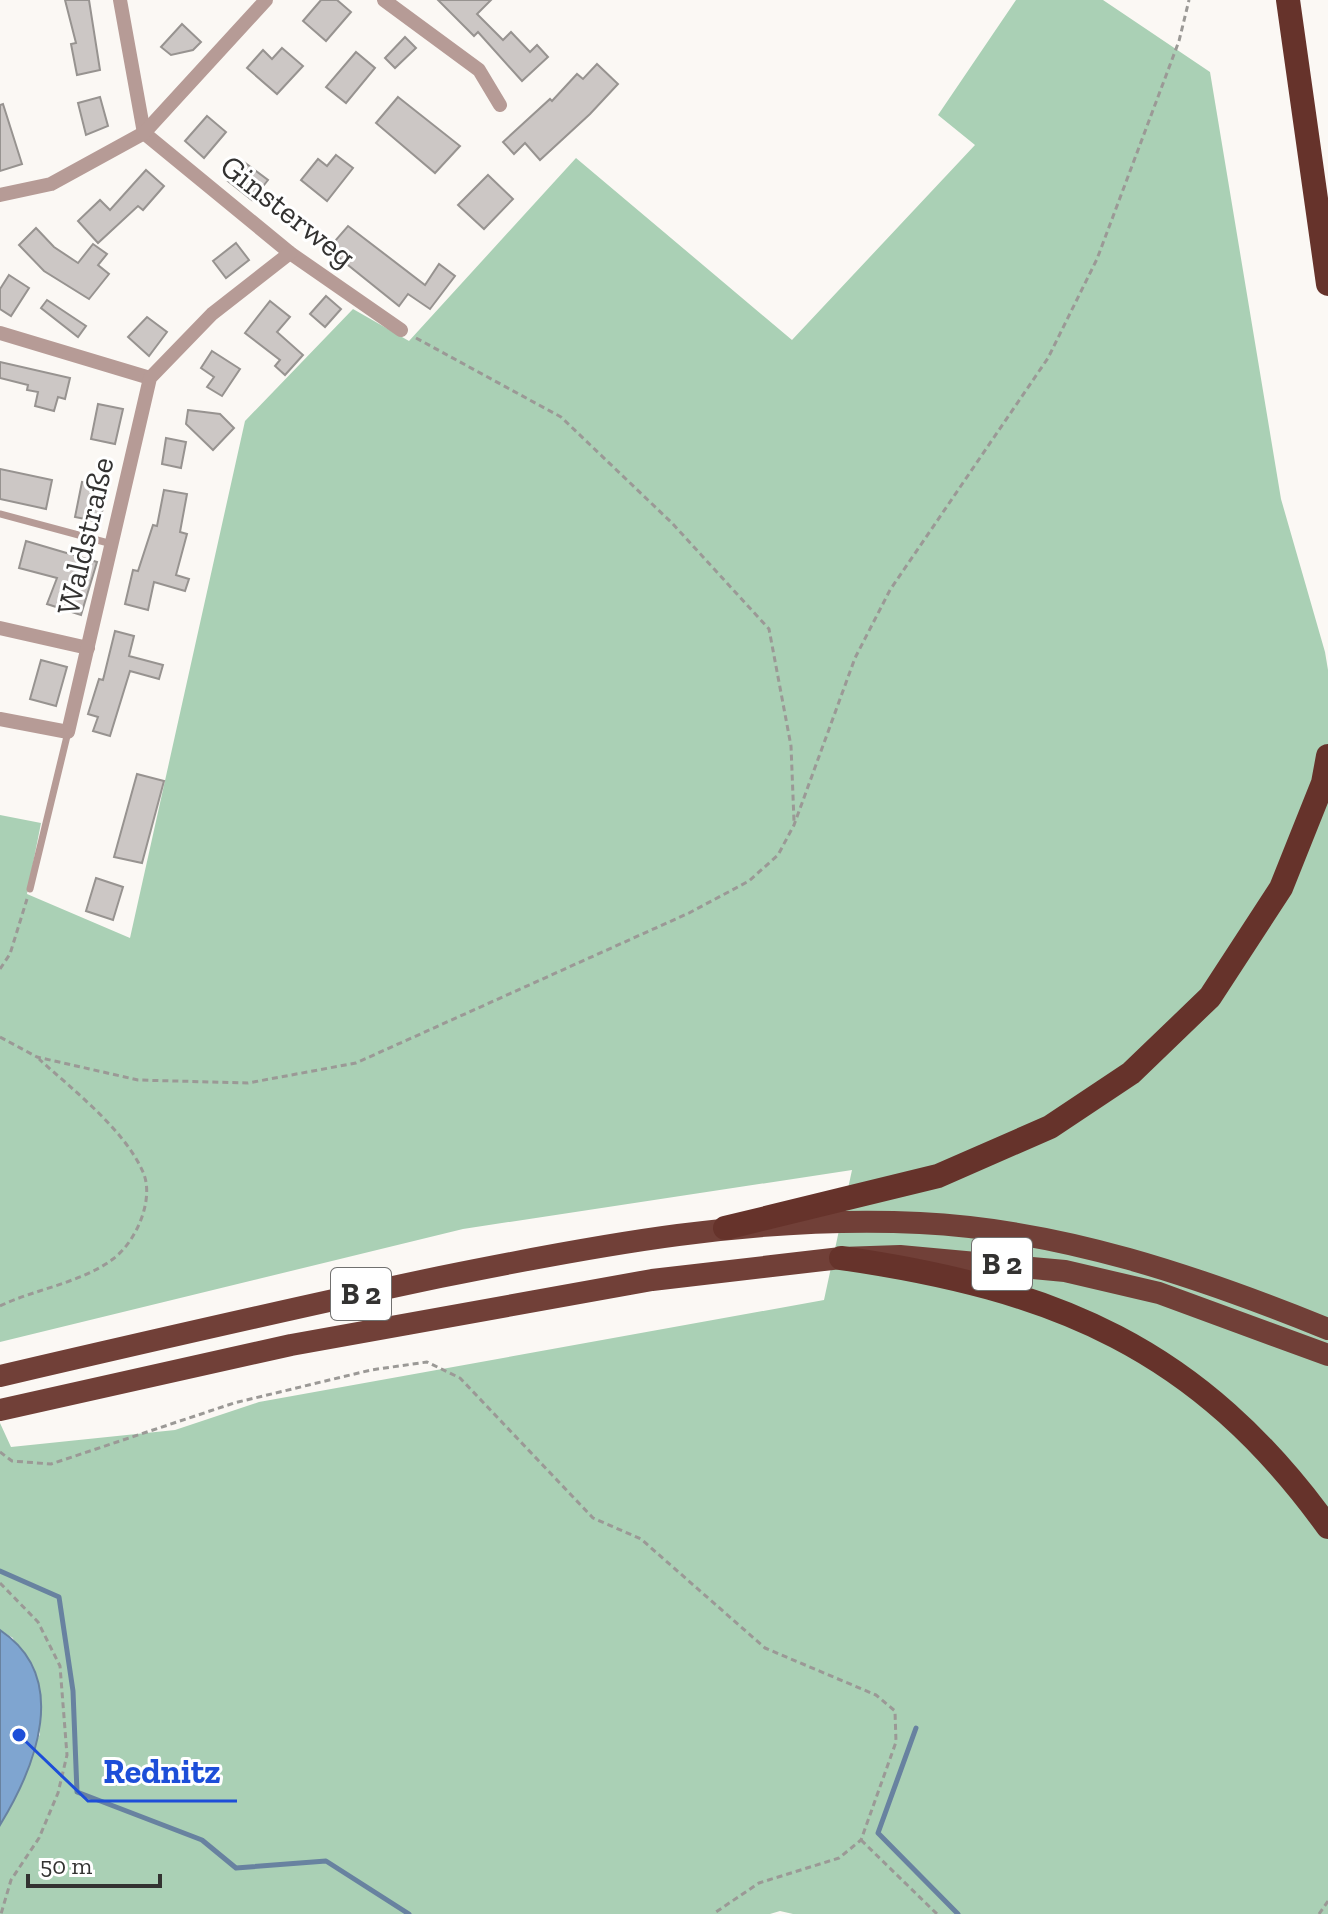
<svg xmlns="http://www.w3.org/2000/svg" width="1328" height="1914" viewBox="0 0 1328 1914" font-family="'Zilla Slab',serif">
<style>
.green{fill:#aad0b5}
.water{fill:#7fa5d0;stroke:#6882a0;stroke-width:2}
.lines{fill:none;stroke-linecap:round;stroke-linejoin:round}
.stream{stroke:#6882a0;stroke-width:5}
.building{fill:#ccc7c5;stroke:#979390;stroke-width:2}
.path{stroke:#9b9996;stroke-width:3;stroke-dasharray:6 4;stroke-linecap:butt}
.service{stroke:#b69b96;stroke-width:7}
.minor{stroke:#b69b96;stroke-width:14}
.trunk{stroke:#714038;stroke-width:22}
.motorway{stroke:#66332b;stroke-width:24}
.labels{text-anchor:middle;dominant-baseline:central;stroke-width:6;stroke-linejoin:round;paint-order:stroke}
.shield{fill:#fff;stroke:#70706f;stroke-width:2}
.shield-label{font-size:30px;font-weight:bold;fill:#333231}
.street-label{font-size:32px;fill:#333231;stroke:#fff}
.leader{fill:none;stroke:#1d4ed8;stroke-width:3}
.callout-dot{fill:#1d4ed8;stroke:#fff;stroke-width:3}
.callout-label{font-size:34px;text-anchor:middle;font-weight:bold;fill:#1d4ed8;stroke:#fff;stroke-width:6;stroke-linejoin:round;paint-order:stroke}
</style>
<rect width="100%" height="100%" fill="#fbf8f4"/>
<path class="green" d="M1016,0H1103L1210,72L1281,499L1325,652L1328,670V1914H793L780,1911L770,1914H0V1825L40,1734L13,1638L0,1630V1423L11,1447L175,1430L259,1402L824,1300L852,1170L463,1229L0,1342V815L41,823L27,894L130,938L245,421L353,309L409,341L576,158L792,340L975,145L938,115Z"/>
<path class="water" d="M0,1630C71,1677 36,1766 0,1825Z"/>
<g class="lines">
<g class="stream">
<path d="M0,1571L59,1597L73,1691L77,1792L202,1840L236,1868L326,1861L409,1914"/>
<path d="M916,1728L878,1833L958,1914"/>
</g>
</g>
<g class="building">
<path d="M65,0H89L100,70L77,75L71,44L76,43Z"/>
<path d="M321,0H337L351,12L326,41L303,21Z"/>
<path d="M438,0H491L477,14L503,40L511,32L530,52L537,45L548,57L522,81L478,32L474,36Z"/>
<path d="M182,24L201,42L193,50L171,55L161,47Z"/>
<path d="M405,37L416,48L395,68L385,58Z"/>
<path d="M282,48L303,66L277,94L247,68L263,50L272,59Z"/>
<path d="M356,52L375,68L346,103L326,87Z"/>
<path d="M597,64L618,84L590,114L540,160L525,143L514,154L503,142L550,99L552,101L577,74L583,79Z"/>
<path d="M100,97L108,126L86,135L78,103Z"/>
<path d="M398,97L460,146L435,173L376,123Z"/>
<path d="M3,104L22,164L0,171V105Z"/>
<path d="M207,116L226,132L204,158L185,141Z"/>
<path d="M336,155L353,168L327,201L301,180L318,159L327,166Z"/>
<path d="M244,162L268,180L252,200L228,181Z"/>
<path d="M146,170L164,186L143,210L138,206L98,243L78,221L100,200L110,210Z"/>
<path d="M488,175L513,199L484,229L458,205Z"/>
<path d="M348,226L425,285L439,264L455,276L430,309L408,294L399,306L328,249Z"/>
<path d="M36,228L54,247L78,263L93,244L107,254L98,265L109,274L89,299L44,271L19,245Z"/>
<path d="M236,243L249,260L226,278L213,261Z"/>
<path d="M9,275L29,288L11,316L0,309V289Z"/>
<path d="M326,296L341,309L325,327L310,314Z"/>
<path d="M47,300L86,326L78,337L41,308Z"/>
<path d="M270,301L290,317L277,332L303,355L285,375L275,366L280,360L245,333Z"/>
<path d="M147,317L167,332L149,356L128,337Z"/>
<path d="M212,351L240,369L222,396L207,387L214,377L201,368Z"/>
<path d="M0,362L70,378L65,399L58,397L54,411L35,406L38,392L27,390L28,385L0,378Z"/>
<path d="M98,404L123,409L115,444L91,439Z"/>
<path d="M188,410L220,414L234,428L213,450L186,424Z"/>
<path d="M166,438L186,442L181,468L162,464Z"/>
<path d="M0,469L52,480L46,509L0,499Z"/>
<path d="M82,482L107,487L100,522L75,517Z"/>
<path d="M164,490L187,494L180,532L187,534L176,575L189,579L185,591L154,582L148,610L125,604L133,570L138,571L153,525L157,526Z"/>
<path d="M26,541L97,562L81,615L47,604L57,578L19,568Z"/>
<path d="M115,631L134,636L129,656L163,665L159,679L130,671L110,736L93,731L98,717L88,714L99,679L103,680Z"/>
<path d="M41,660L67,667L56,706L30,699Z"/>
<path d="M137,774L164,781L142,863L114,857Z"/>
<path d="M96,878L123,887L113,920L86,911Z"/>
</g>
<g class="lines">
<g class="path">
<path d="M416,338L561,417L672,523L769,629L791,746L794,821"/>
<path d="M0,969L10,954L27,899"/>
<path d="M0,1037L37,1057L138,1080L248,1083L356,1063L689,913L749,881L778,855L794,825L855,658L890,590L1048,358L1097,259L1179,41L1189,0"/>
<path d="M0,1306C35,1289 81,1283 113,1259C136,1242 155,1199 143,1172C124,1129 73,1090 39,1059"/>
<path d="M0,1452L12,1461L51,1464L234,1403L371,1370L427,1362L460,1378L593,1518L641,1539L765,1648L876,1695L895,1711L896,1742L861,1840L839,1858L759,1883L713,1914"/>
<path d="M0,1583L38,1622L60,1666L67,1755L58,1793L39,1838L11,1880L1,1914"/>
<path d="M861,1840L937,1914"/>
<path d="M1319,1914L1328,1901"/>
</g>
<g class="service">
<path d="M0,514L112,544"/>
<path d="M30,889L68,732"/>
</g>
<g class="minor">
<path d="M120,0L144,133"/>
<path d="M384,0L479,70L500,105"/>
<path d="M144,133L290,253L401,330"/>
<path d="M0,195L51,184L144,133L266,0"/>
<path d="M0,333L150,378"/>
<path d="M0,628L88,648"/>
<path d="M0,719L68,732L150,378L212,314L290,253"/>
</g>
<g class="trunk">
<path d="M0,1376C146,1342 293,1308 440,1277C598,1245 757,1215 920,1223C1062,1230 1197,1276 1328,1329"/>
<path d="M0,1410L291,1345L652,1280L841,1258L900,1256L1065,1271L1159,1293L1328,1355"/>
</g>
<g class="motorway">
<path d="M1288,0L1328,284"/>
<path d="M725,1228L938,1176L1050,1127L1131,1073L1210,997L1281,888L1323,783L1328,756"/>
<path d="M841,1258C1055,1289 1198,1347 1328,1527"/>
</g>
</g>
<g class="labels">
<g class="shield">
<rect x="972" y="1238" width="60" height="52" rx="6"/>
<rect x="331" y="1268" width="60" height="52" rx="6"/>
</g>
<g class="shield-label">
<text x="1002" y="1264">B 2</text>
<text x="361" y="1294">B 2</text>
</g>
<g class="street-label">
<text transform="translate(288 211) rotate(38)">Ginsterweg</text>
<text transform="translate(85 536) rotate(-77)">Waldstraße</text>
</g>
</g>
<path class="leader" d="M19 1735L88 1801H237"/>
<circle class="callout-dot" cx="19" cy="1735" r="8"/>
<g class="callout-label">
<text x="162" y="1783">Rednitz</text>
</g>
<path d="M28 1874v12h132v-12" fill="none" stroke="#333231" stroke-width="4"/>
<text x="40" y="1874" font-size="24" fill="#333231" stroke="#ffffff" stroke-width="6" paint-order="stroke">50 m</text>
</svg>
